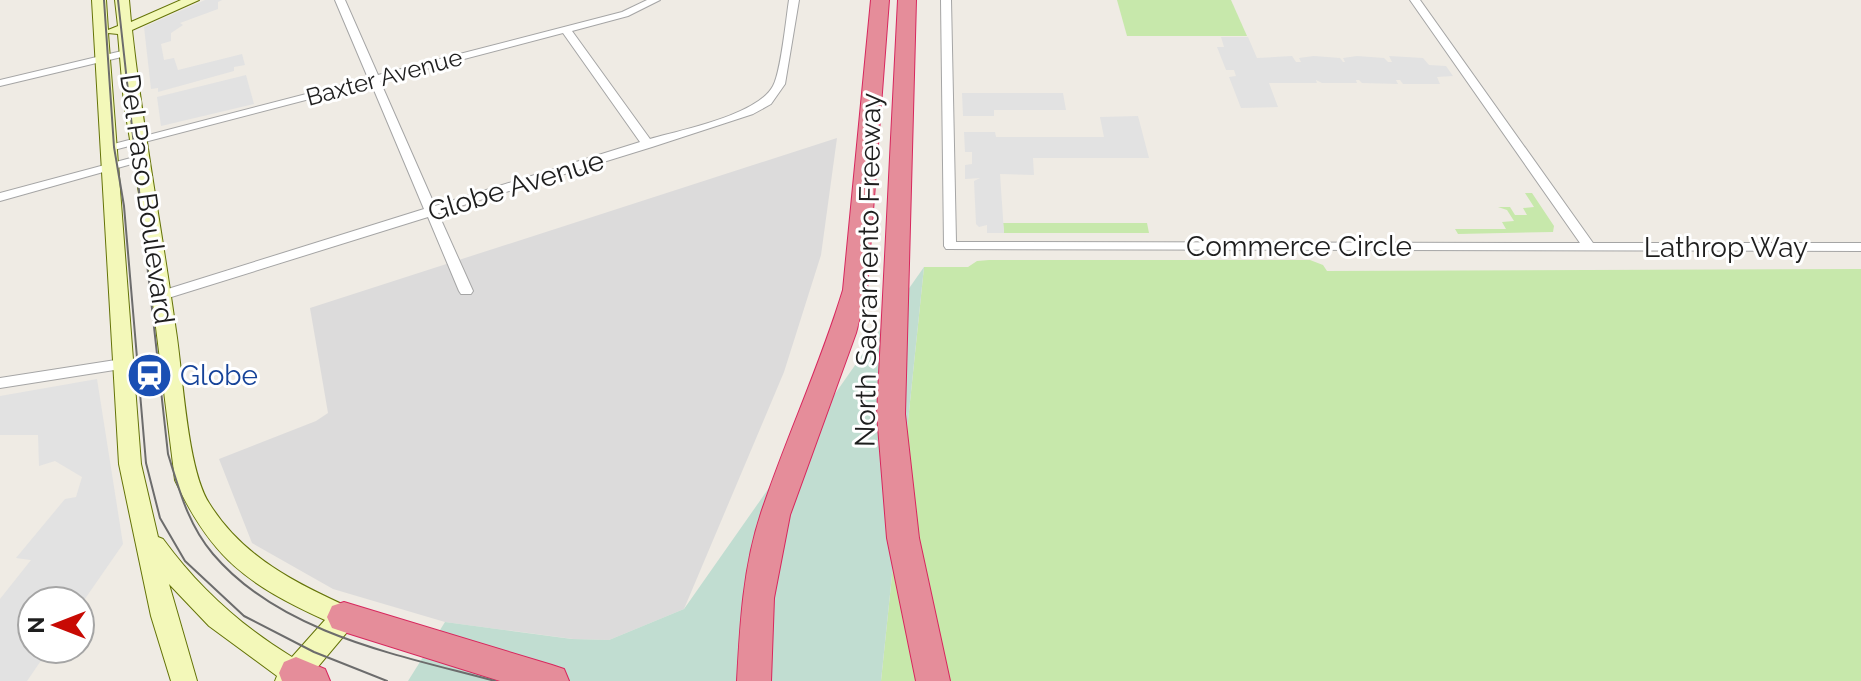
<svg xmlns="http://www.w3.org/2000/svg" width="1861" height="681" viewBox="0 0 1861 681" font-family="Raleway,sans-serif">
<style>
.residential{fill:#dcdbdb}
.grass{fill:#c7e8ab}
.wetland{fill:#c1ddd1}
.parking{fill:#e2e2e2}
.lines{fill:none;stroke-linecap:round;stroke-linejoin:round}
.street-casing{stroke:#a5a5a5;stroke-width:2}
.secondary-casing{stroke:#647307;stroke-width:2}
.highway-casing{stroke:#d7275d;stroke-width:2}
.street{fill:#fff;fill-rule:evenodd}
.secondary{fill:#f3f8b9;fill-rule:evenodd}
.highway{fill:#e58d9a;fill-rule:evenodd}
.tram{stroke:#6c6c6c;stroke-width:2}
.labels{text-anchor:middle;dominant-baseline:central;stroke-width:6;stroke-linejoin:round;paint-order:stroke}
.far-street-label{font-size:24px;fill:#1e1e1e;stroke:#fff}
.street-label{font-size:28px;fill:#1e1e1e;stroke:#fff}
.transit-label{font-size:28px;fill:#164399;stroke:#fff;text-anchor:start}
</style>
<rect width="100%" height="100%" fill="#efebe4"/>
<path class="residential" d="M837,138L821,255L784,372L684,609L609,640L573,639L445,622L333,589L252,543L219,459L316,421L328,413L310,308Z"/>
<g class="grass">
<path d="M1117,0H1231L1247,36H1127Z"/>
<path d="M1525,193H1532L1554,226L1553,232L1458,234L1455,229H1506L1502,222L1514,221L1507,210L1498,207H1510L1515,215H1527L1523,208L1534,207Z"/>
<path d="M1003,223H1147L1149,233H1004Z"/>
<path d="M989,260H1310L1323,265L1327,271L1861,269V681H881L924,267H968L977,261Z"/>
</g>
<path class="wetland" d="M924,267L881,681H408L445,622L572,639L609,640L684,609Z"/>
<g class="parking">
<path d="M205,0H222L218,2V9L180,23L183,25L171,33V41L161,44L164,60L174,58L178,70L242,54L245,65L234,67V71L158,92V88L151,89L144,27Z"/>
<path d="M1221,37H1248L1257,58L1292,56L1296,62H1301L1299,58L1314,56L1340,58L1343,62H1345L1343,58L1357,56L1384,58L1388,62H1392L1389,56L1423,58L1429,65L1446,66L1453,76L1437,77L1440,84H1403L1400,80H1396L1398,84L1362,83L1359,80H1356L1357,83H1322L1316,80L1317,83H1269L1278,107L1241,108L1229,77L1236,76L1234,70H1226L1217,47H1224Z"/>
<path d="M246,75L254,104L161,126L157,97Z"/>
<path d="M962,93H1063L1066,110H994V116H963Z"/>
<path d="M1138,116L1149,158H1033L1034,175L1000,174L1004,233H987V225L979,227L976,224L974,181L980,178L965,179V165L972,164V152H965L964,132H995L996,137H1104L1100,117Z"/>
<path d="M97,379L123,544L80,606V601H32V649H49L27,681H0V599L31,560L16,558L65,499L76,497L82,477L55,461L39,466L38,435H0V396Z"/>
</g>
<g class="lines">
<defs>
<g id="street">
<path d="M335,0H345L378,75L622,12L647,0H660L628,16L572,31L650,139C681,130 758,115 773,86C781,72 786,19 789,0H799L785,84L771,104L753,114L652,147L438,213L473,291L471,294H461L459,291L428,217L165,299H155L153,296L155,293L424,209L371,83L110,151L104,148L106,146L368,78ZM563,33L640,142L435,206L380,81Z"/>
<path d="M941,0H951L956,242L1580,243L1410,0H1420L1593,243H1861V251L946,249L944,246Z"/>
<path d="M126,50L131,53L130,55L0,86V80Z"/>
<path d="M142,155L148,158L146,160L0,201V193Z"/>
<path d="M122,359L127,360L129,364L127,368L0,388V378Z"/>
</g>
<path id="secondary" d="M92,0H106L108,30L118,26L115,0H129L131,22L181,0H199L132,30C143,131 162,230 176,331C183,375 187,468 209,503C242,557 297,584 353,609L357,617L353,625L306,681H275L277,676L209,626L169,584L197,681H171L151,616L119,464ZM108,33L118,34L124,104L140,199L175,480C211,558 248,585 325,620L292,657C241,626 198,587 163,539L158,537L141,464Z"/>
<g id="highway">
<path d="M871,0H889L867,290L856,333L790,515L774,598L771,681H737C740,625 743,567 761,513C786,438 820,366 843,290Z"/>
<path d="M898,0H916L905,414L919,538L950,681H916L887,538L877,414Z"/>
<path d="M344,602L552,665L564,669L569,681H500L344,632L332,628L327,617L332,606Z"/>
<path d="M296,657L325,669L330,681H282L279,673L284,662Z"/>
</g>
</defs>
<use href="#street" class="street-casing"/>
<use href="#secondary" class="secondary-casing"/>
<use href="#highway" class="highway-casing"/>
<use href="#street" class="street"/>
<use href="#secondary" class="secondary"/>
<use href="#highway" class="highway"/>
<g class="tram">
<path d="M104,0L114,147L124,206L146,463L160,518L185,561L244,616L314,652L387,681"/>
<path d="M118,0L168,454C179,489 188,525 213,554C281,634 399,655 495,681"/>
</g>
</g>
<defs>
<symbol id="station-disc" viewBox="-11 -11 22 22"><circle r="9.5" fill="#1a4fb4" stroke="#fff"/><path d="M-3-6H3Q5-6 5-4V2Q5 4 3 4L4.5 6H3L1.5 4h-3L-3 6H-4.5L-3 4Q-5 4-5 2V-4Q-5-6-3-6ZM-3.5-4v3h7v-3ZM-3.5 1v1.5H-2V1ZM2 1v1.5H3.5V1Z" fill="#fff"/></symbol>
</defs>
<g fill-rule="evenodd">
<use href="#station-disc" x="124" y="350" width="51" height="51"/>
</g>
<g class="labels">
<g class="far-street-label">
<text transform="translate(384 77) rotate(-15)">Baxter Avenue</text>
</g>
<g class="street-label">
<text transform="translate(516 186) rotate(-17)">Globe Avenue</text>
<text transform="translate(147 199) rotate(82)">Del Paso Boulevard</text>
<text x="1299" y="246">Commerce Circle</text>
<text x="1726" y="247">Lathrop Way</text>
<text transform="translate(868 270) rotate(-89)">North Sacramento Freeway</text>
</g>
<g class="transit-label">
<text x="180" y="375">Globe</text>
</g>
</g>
<g transform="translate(56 625) rotate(270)"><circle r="38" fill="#ffffff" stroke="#a5a5a5" stroke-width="2"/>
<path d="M0-6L14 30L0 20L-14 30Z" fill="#c80a04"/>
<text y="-12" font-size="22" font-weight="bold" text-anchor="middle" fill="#1e1e1e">N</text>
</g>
</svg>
